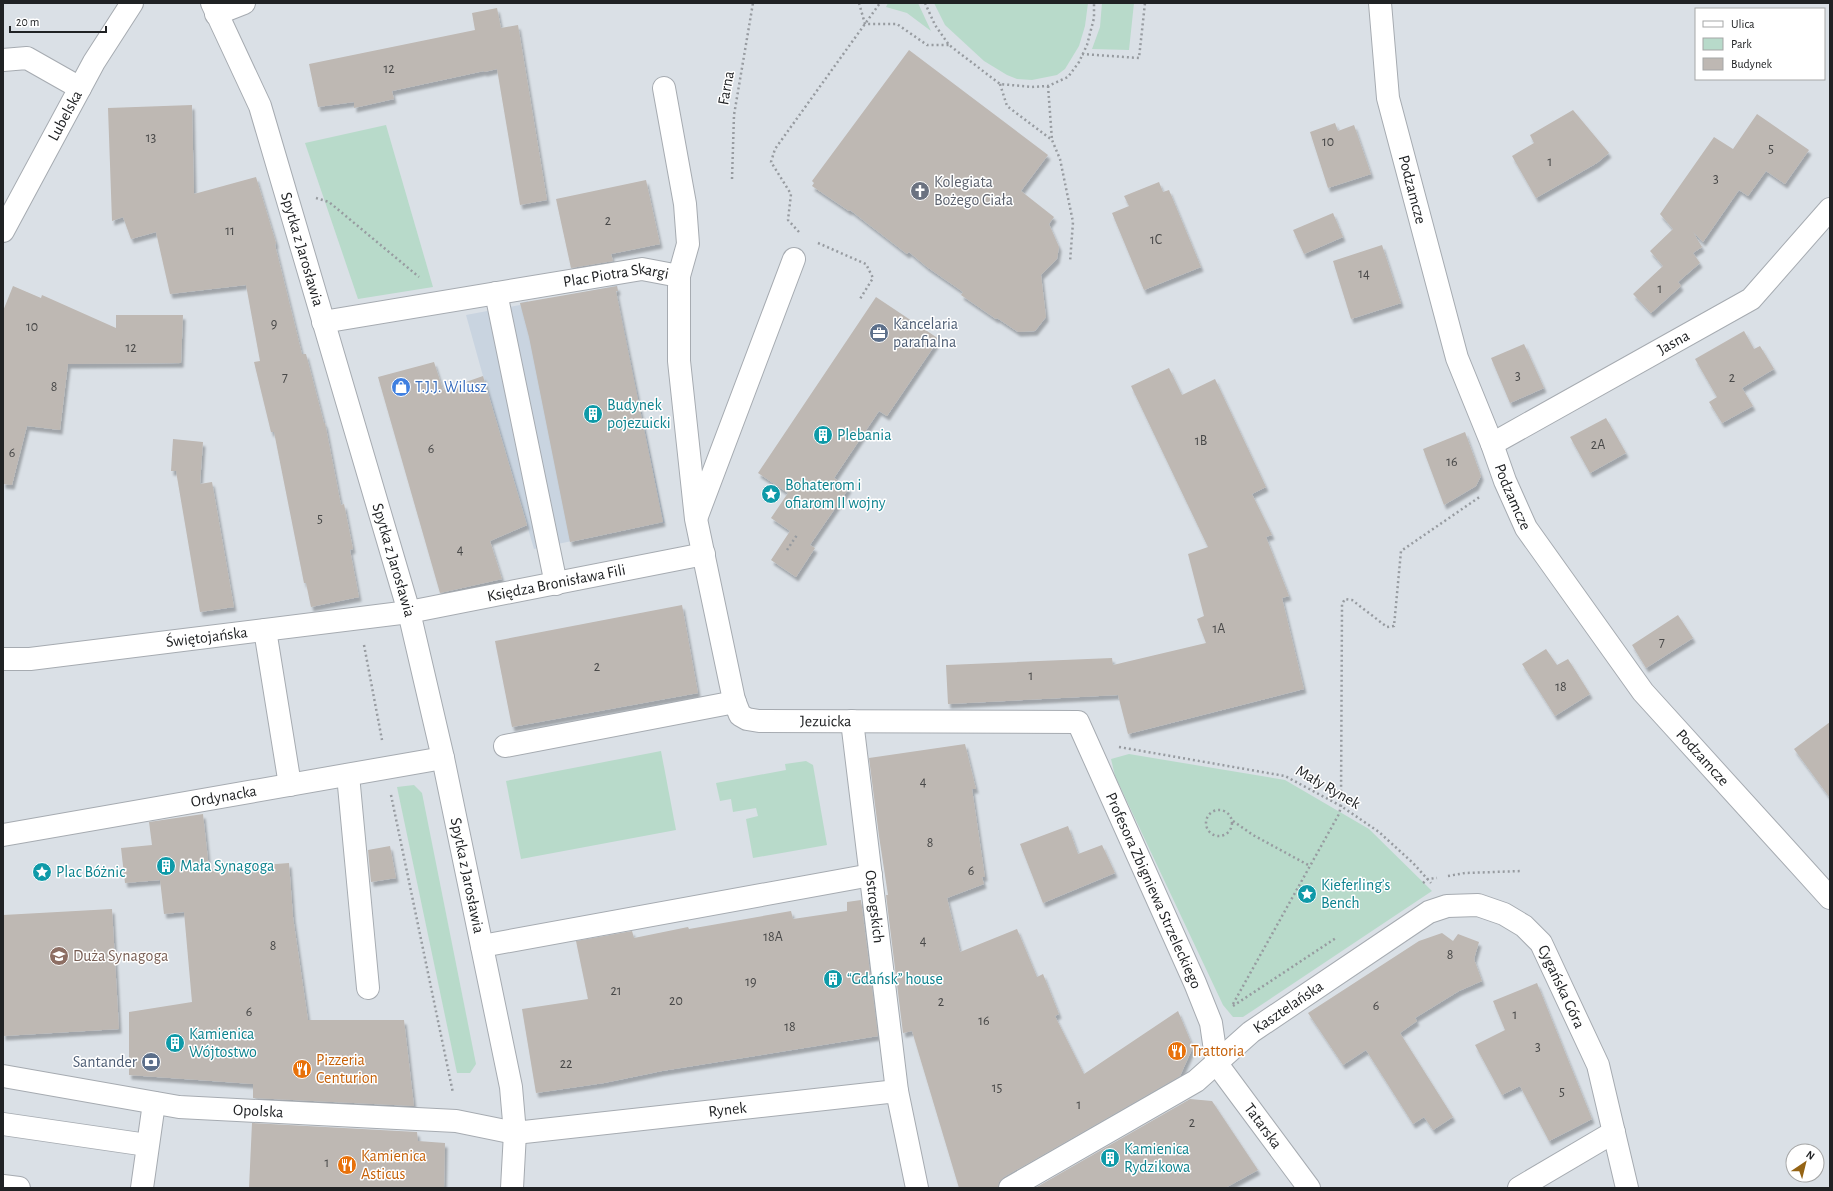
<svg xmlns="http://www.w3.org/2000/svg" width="1833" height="1191" viewBox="0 0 1833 1191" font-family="'Alegreya Sans',sans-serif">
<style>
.built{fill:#c9d4e0}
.green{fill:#b8daca}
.building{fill:#beb8b3;filter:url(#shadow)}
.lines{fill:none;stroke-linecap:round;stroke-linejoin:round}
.minor-casing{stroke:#a6abb1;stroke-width:24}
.path{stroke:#979ba0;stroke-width:2.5;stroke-dasharray:2 3;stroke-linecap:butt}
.minor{stroke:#fff;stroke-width:22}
.labels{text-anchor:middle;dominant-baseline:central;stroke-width:3;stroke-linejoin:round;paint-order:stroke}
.number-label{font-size:14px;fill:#484848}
.street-label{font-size:16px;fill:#202224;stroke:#fff}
.worship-label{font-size:16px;fill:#5b616d;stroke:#fff;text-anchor:start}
.service-label{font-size:16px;fill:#4e5e75;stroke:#fff;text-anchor:start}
.shop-label{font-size:16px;fill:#366cbe;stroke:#fff;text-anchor:start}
.culture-label{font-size:16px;fill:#0d838f;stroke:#fff;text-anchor:start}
.education-label{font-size:16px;fill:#785e54;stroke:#fff;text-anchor:start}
.food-label{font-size:16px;fill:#c56008;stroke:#fff;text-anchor:start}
</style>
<defs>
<filter id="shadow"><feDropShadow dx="2.5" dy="4.5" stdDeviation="1" flood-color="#0004"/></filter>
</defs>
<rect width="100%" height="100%" fill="#dae0e6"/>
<path class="built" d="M617,284L618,291H616L665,523H657L534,549L483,376L466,315L520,305V303L528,301V303L610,287V285Z"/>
<g class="green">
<path d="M888,3H918L931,31L907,13L886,7Z"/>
<path d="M934,3H1088L1085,26L1079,46L1065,69L1057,75L1032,80L1017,79L1007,75L984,61L945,25Z"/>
<path d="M1102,3H1134L1129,50L1092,49L1100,27Z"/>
<path d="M386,125L433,287L358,299L305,143Z"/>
<path d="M661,751L676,830L521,859L506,781Z"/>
<path d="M1129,754L1285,780L1369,829L1432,891L1243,1017H1233L1223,1005L1115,776L1111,759Z"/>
<path d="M806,761L813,765L827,845L753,858L746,819L758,816L756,808L733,812L731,799L720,801L716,783L786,770L785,764Z"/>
<path d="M414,785L422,793L476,1064L470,1073H457L397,787Z"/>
</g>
<g class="building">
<path d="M497,8L501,28L518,25L547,200L520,205L497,69L484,72V71L392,91L394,99L354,108V102L318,107L309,64L475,30L472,13Z"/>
<path d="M909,50L1048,155L1021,191L1054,217L1049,224L1059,247L1057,259L1041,275L1046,317L1035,331L1018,332L997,318L996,319L961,295L963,292L927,267L909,252L907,254L850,210L849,211L812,186L814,183L812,181Z"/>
<path d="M192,105L194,194L256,177L276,243L275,245L302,354H306L324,423H325L341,505L344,504L353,549L350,550L359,597L311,607L306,583H304L274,432H271L254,362L260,361L246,285L170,294L156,232L131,239L123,217L112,221L108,108Z"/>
<path d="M1573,110L1609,153L1597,163L1536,198L1512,156L1534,143L1530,135Z"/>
<path d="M1757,114L1809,150L1785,184L1766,171L1748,196L1739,190L1703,242L1693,232L1702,247L1693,253L1700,263L1678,282L1681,286L1680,287L1651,313L1633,294L1663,266L1650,251L1673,229L1660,214L1714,137L1733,149Z"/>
<path d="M1335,123L1338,131L1354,125L1371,174L1328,188L1310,132Z"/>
<path d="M646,180L660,244L611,254L613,261L571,268L556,199Z"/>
<path d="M1159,182L1163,192L1169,190L1201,267L1144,290L1112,213L1129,206L1124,196Z"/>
<path d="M1333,213L1343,237L1304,254L1293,230Z"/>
<path d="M1382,245L1401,303L1351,319L1333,261Z"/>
<path d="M13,286L41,298L42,295L116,328V315H183L181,363L68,364L60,430L27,426L12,485L3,484V311Z"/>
<path d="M617,286L618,291H616L663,522L570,542L529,337L520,303Z"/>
<path d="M876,297L939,339L887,416L879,411L834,478L849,488L810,545L815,548L796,577L771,560L790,531L771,518L788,493L758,473Z"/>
<path d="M1744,331L1754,349L1760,346L1774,369L1742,388L1753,406L1722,423L1709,402L1717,397L1695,359Z"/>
<path d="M1524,344L1544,388L1510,403L1491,358Z"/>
<path d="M434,362L443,390L483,376L527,525L490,541L502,579L440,593L378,377Z"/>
<path d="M1169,368L1182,395L1215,379L1266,487L1252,494L1272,535L1266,537L1289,596L1282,598L1304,689L1128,734L1118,695L948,704L946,665L1112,658L1113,665L1206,643L1197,619L1204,616L1188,554L1208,547L1131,386Z"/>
<path d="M1606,418L1626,453L1590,473L1570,437Z"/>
<path d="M1465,432L1481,476L1476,486L1444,505L1423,449Z"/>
<path d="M173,439L203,442L200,484L212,482L234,607L200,612L176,471H171Z"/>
<path d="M682,605L698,693L512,727L495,641Z"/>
<path d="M1678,615L1693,638L1646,668L1632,645Z"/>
<path d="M1546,649L1557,665L1568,659L1590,694L1555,716L1522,664Z"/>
<path d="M1830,722V798L1794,749Z"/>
<path d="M965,744L976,789H972L985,877H982L984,884L947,898L960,952L1017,929L1037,977L1043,974L1059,1014L1055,1016L1084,1074L1178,1011L1193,1047L1180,1076L1004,1177L999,1182L998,1188H959L912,1031L903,1033L886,895H888L879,836L869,758Z"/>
<path d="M203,814L209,869L289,863L293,917L308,1020H404L414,1106L253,1098V1084L129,1075V1012L192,1002L184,912L164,914L160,880L125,883L121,848L152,845L149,822Z"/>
<path d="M1068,826L1078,854L1102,845L1115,873L1043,903L1020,844Z"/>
<path d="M390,846L396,878L371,882L368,850Z"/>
<path d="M861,900L878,1036L662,1071L604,1083L536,1093L522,1009L588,999L576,941L632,931L634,938L688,927L689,929L791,911L793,919L847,911V902Z"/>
<path d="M112,909L119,1029L3,1036V915Z"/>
<path d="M1442,933L1453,941L1458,934L1479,942L1474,959L1482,981L1459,991L1415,1018L1417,1021L1400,1033L1453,1117L1433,1130L1424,1117L1413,1124L1366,1050L1343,1065L1308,1013L1419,941Z"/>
<path d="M1537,983L1592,1119L1549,1141L1520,1086L1502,1095L1475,1045L1505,1030L1493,1001Z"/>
<path d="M1190,1099L1212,1101L1258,1170L1225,1188H1035Z"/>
<path d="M252,1123L417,1132L418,1141L445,1143L444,1188H249Z"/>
</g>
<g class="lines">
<defs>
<g id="minor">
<path id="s1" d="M212,3L260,106L409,612L443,758L511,1087L515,1133L512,1188"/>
<path id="s2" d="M1380,3L1388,98L1457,358L1492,444L1505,481L1526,528L1643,692L1830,898"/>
<path d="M216,14L244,3"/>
<path d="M3,60L27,58L80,88"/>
<path d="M664,88L685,204L688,244L679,276"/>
<path id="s3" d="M3,231L94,62L132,3"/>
<path d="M496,293L556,584"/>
<path id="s4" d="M323,322L642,269L679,276V361L696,519L734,700L740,715L747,719L759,721L1078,722L1195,983L1211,1023L1217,1064L1309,1188"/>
<path id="s5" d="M1492,444L1751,299L1830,209"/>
<path d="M697,516L794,259"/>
<path d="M265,630L290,785"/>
<path id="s6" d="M3,659H30L409,612L704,554"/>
<path id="s7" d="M852,721L897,1091"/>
<path d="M505,746L735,702"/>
<path d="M348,775L368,988"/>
<path id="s8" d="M3,835L443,758"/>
<path d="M482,946L871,875"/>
<path id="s9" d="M3,1076L179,1107L456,1121L515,1133L897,1091L917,1188"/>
<path d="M3,1124L147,1145"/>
<path d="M3,1186L19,1188"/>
<path d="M142,1188L154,1103"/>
<path id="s10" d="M1010,1188L1196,1081L1251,1032L1429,912L1447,906L1478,905L1504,914L1524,926L1541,943L1598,1065L1627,1188"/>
<path d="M1519,1188L1614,1132"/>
</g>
</defs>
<use href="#minor" class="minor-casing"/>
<g class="path">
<path d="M859,3L865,24H897L927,45H949"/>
<path d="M925,3L935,25L949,45L1000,84L1032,87L1048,86L1068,77L1079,62L1087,45L1094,18V3"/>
<path d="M1082,54L1139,58L1145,3"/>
<path d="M1000,84L1007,106L1052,140L1060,159L1073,222L1070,262"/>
<path d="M1048,86L1052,140"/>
<path d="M732,179L734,115L753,3"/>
<path d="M316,198L329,202L419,277"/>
<path d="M799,232L788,220L791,194L771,162L775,149L880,3"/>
<path d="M818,243L866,264L873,278L860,299"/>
<path d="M787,550L797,535"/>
<path d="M364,645L382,740"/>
<path d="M1119,747L1285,776L1341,806L1379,832L1413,863L1431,883"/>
<path d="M391,795L453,1093"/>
<circle cx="1219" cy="823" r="13"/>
<path d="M1233,821L1253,835L1310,866"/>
<path d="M1448,876L1465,873L1522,871"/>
<path d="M1423,883L1428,879L1437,878"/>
<path d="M1233,1004L1339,814L1341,806L1342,604L1345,599L1352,600L1387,627L1394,626L1401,551L1481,496"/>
<path d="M1233,1006L1336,938"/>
</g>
<use href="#minor" class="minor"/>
</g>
<defs>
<symbol id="church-disc" viewBox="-11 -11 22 22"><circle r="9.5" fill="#6b7280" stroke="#fff"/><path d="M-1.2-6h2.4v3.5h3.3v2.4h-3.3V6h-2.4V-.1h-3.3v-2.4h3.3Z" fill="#fff"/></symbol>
<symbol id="office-disc" viewBox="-11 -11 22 22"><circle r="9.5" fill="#5c6f8a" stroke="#fff"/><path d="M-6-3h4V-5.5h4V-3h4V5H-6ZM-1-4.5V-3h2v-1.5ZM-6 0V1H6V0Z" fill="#fff"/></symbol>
<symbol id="shop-disc" viewBox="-11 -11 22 22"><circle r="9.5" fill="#3f7fe0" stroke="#fff"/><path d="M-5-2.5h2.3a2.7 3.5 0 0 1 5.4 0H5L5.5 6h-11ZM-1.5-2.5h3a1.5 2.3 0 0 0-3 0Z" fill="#fff"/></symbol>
<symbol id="building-disc" viewBox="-11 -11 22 22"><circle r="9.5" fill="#0f9aa8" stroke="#fff"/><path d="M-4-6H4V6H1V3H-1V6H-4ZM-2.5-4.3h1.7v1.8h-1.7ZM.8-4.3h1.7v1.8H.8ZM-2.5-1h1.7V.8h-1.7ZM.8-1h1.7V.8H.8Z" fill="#fff"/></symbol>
<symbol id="sight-disc" viewBox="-11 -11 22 22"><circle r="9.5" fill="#0f9aa8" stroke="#fff"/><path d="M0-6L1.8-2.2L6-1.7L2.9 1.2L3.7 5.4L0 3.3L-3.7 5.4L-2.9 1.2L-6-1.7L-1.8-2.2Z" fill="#fff"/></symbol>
<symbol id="school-disc" viewBox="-11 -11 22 22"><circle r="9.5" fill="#8d6e63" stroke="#fff"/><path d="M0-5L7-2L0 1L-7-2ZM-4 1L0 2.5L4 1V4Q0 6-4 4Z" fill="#fff"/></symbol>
<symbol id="restaurant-disc" viewBox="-11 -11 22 22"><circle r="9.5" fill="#e8710a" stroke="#fff"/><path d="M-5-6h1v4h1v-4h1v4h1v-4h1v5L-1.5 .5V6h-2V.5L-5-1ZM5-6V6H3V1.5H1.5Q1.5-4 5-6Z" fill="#fff"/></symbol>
<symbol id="bank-disc" viewBox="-11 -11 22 22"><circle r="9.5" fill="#5c6f8a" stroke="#fff"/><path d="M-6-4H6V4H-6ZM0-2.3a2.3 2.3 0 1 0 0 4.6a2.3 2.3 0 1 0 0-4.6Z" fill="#fff"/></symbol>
</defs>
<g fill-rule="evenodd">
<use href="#church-disc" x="909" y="180" width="22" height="22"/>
<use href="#office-disc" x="868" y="322" width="22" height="22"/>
<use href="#shop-disc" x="390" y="376" width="22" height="22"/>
<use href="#building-disc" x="582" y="403" width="22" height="22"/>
<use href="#building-disc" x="812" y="424" width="22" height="22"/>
<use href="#sight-disc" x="760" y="483" width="22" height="22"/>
<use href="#building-disc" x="155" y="855" width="22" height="22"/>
<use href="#sight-disc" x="31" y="861" width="22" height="22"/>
<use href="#sight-disc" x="1296" y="883" width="22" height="22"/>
<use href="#school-disc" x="48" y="945" width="22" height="22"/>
<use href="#building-disc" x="822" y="968" width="22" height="22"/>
<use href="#building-disc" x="164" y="1032" width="22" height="22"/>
<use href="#restaurant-disc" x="1166" y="1040" width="22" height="22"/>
<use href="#bank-disc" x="140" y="1051" width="22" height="22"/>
<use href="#restaurant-disc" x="291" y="1058" width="22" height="22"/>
<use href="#building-disc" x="1099" y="1147" width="22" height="22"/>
<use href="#restaurant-disc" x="336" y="1154" width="22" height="22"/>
</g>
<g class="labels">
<g class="number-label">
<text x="389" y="69">12</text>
<text x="151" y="138">13</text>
<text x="1328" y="142">10</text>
<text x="1771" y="149">5</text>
<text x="1550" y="162">1</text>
<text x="1716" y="179">3</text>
<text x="608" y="221">2</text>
<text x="230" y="231">11</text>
<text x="1156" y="240">1C</text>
<text x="1364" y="274">14</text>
<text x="1660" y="289">1</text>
<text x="274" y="324">9</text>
<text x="32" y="327">10</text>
<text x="131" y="348">12</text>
<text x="1518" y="376">3</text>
<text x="285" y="377">7</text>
<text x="1732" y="378">2</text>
<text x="54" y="387">8</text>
<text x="1201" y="441">1B</text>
<text x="1598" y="445">2A</text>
<text x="431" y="449">6</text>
<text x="12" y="453">6</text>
<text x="1452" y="462">16</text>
<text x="320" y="519">5</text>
<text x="460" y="550">4</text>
<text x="1219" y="629">1A</text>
<text x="1662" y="642">7</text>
<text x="597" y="667">2</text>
<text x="1031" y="676">1</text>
<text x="1561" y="687">18</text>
<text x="923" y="782">4</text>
<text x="930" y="843">8</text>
<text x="971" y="871">6</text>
<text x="773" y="937">18A</text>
<text x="923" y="941">4</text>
<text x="273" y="946">8</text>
<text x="1450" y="955">8</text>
<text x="751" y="982">19</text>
<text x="616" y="991">21</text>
<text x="676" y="1001">20</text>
<text x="941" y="1002">2</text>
<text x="1376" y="1006">6</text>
<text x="249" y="1012">6</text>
<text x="1515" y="1015">1</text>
<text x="984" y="1021">16</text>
<text x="790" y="1027">18</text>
<text x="1538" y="1047">3</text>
<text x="566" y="1064">22</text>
<text x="997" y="1088">15</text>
<text x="1562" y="1092">5</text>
<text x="1079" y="1105">1</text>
<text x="1192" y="1123">2</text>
<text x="327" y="1163">1</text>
</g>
<g class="street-label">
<text transform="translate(726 88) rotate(-80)">Farna</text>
<text stroke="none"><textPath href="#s3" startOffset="131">Lubelska</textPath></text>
<text stroke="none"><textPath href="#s2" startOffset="190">Podzamcze</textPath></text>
<text stroke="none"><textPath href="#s1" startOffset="263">Spytka z Jarosławia</textPath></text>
<text stroke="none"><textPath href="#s4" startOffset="297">Plac Piotra Skargi</textPath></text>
<text stroke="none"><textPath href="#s5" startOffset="208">Jasna</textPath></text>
<text stroke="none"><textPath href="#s2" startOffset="514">Podzamcze</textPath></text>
<text stroke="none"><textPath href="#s1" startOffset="587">Spytka z Jarosławia</textPath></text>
<text stroke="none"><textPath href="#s6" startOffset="559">Księdza Bronisława Fili</textPath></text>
<text stroke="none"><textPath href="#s6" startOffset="205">Świętojańska</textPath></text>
<text stroke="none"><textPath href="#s4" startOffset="893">Jezuicka</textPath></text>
<text stroke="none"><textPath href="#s2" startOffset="838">Podzamcze</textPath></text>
<text transform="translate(1328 787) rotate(30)">Mały Rynek</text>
<text stroke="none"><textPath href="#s8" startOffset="224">Ordynacka</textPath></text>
<text stroke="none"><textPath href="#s1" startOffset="911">Spytka z Jarosławia</textPath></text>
<text stroke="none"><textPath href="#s4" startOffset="1330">Profesora Zbigniewa Strzeleckiego</textPath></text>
<text stroke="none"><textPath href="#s7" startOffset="187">Ostrogskich</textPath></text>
<text stroke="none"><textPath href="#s10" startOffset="676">Cygańska Góra</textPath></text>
<text stroke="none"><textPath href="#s10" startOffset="333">Kasztelańska</textPath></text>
<text stroke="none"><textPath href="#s9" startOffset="730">Rynek</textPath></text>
<text stroke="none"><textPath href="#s9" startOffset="258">Opolska</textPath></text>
<text stroke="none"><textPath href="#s4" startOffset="1593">Tatarska</textPath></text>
</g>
<g class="worship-label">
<text x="934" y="182">Kolegiata<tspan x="934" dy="18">Bożego Ciała</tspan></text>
</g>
<g class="service-label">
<text x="893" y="324">Kancelaria<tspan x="893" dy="18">parafialna</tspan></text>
<text x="137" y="1062" text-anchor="end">Santander</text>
</g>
<g class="shop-label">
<text x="415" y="387">T.J.J. Wilusz</text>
</g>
<g class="culture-label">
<text x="607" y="405">Budynek<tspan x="607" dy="18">pojezuicki</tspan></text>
<text x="837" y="435">Plebania</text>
<text x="785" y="485">Bohaterom i<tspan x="785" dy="18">ofiarom II wojny</tspan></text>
<text x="180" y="866">Mała Synagoga</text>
<text x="56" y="872">Plac Bóżnic</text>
<text x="1321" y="885">Kieferling’s<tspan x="1321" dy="18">Bench</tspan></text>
<text x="847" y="979">“Gdańsk” house</text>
<text x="189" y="1034">Kamienica<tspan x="189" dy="18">Wójtostwo</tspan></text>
<text x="1124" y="1149">Kamienica<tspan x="1124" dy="18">Rydzikowa</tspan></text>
</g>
<g class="education-label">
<text x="73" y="956">Duża Synagoga</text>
</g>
<g class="food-label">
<text x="1191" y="1051">Trattoria</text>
<text x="316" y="1060">Pizzeria<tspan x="316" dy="18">Centurion</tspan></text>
<text x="361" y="1156">Kamienica<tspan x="361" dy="18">Asticus</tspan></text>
</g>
</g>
<rect width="1833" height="1191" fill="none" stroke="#202224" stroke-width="8"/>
<rect x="1695" y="8" width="130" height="72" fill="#ffffff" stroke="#a6a7a7"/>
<rect x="1703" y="21" width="20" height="6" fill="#ffffff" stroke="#a6a7a7"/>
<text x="1731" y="28" font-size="12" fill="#202224">Ulica</text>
<rect x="1703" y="38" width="20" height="12" fill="#b8daca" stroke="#a6a7a7"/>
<text x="1731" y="48" font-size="12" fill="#202224">Park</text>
<rect x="1703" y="58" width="20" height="12" fill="#beb8b3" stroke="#a6a7a7"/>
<text x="1731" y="68" font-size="12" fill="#202224">Budynek</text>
<g transform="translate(1805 1163) rotate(35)"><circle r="19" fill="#ffffff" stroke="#a6a7a7"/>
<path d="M0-3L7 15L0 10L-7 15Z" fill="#956415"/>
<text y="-6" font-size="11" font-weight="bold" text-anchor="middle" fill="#202224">N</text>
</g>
<path d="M10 26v6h96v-6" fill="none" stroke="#202224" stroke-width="2"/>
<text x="16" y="26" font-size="12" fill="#202224" stroke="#ffffff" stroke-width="3" paint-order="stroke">20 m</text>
</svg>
